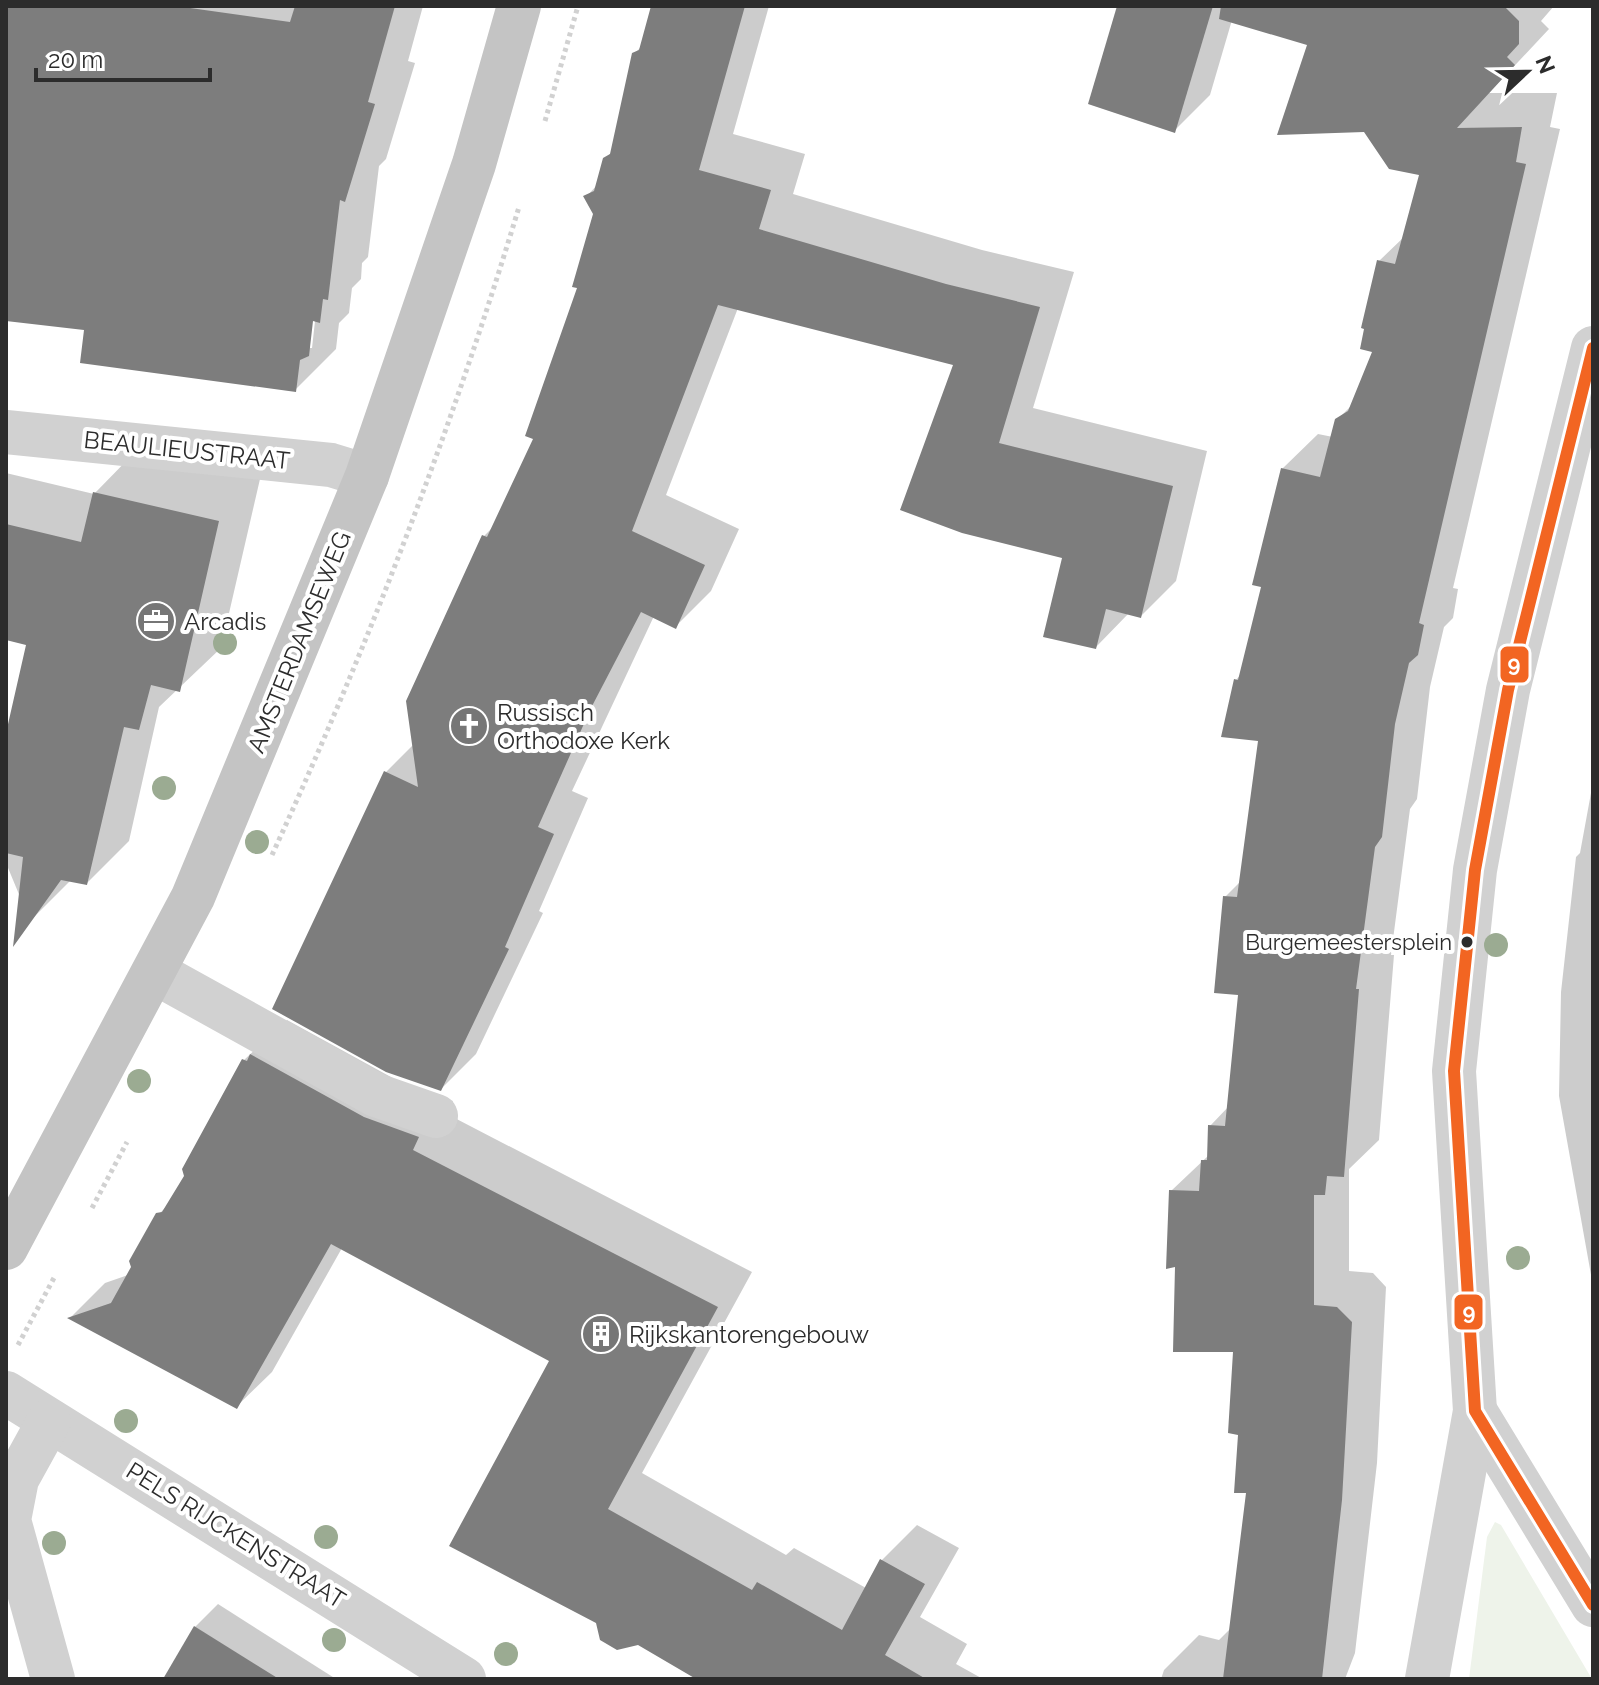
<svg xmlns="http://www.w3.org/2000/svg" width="1599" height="1685" viewBox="0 0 1599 1685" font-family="Raleway,sans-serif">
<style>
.green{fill:#eef3ea}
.shadow{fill:#0003;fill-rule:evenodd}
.building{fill:#7d7d7d}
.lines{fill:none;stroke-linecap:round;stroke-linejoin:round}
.path{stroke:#d1d1d1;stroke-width:5;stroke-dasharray:4 4;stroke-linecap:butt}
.minor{stroke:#d1d1d1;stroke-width:44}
.major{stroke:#c4c4c4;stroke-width:44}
.bus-1-casing{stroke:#fff;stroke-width:18}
.bus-1{stroke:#f26522;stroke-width:12}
.tree{fill:#9bab92}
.bus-dot{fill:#2c2c2c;stroke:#fff;stroke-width:3}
.labels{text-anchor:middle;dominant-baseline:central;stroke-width:8;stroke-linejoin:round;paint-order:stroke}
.bus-label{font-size:22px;fill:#2c2c2c;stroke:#fff;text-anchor:end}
.street-label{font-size:24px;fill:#2c2c2c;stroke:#fff}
.poi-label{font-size:24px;fill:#2c2c2c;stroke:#fff;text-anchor:start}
.line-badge{stroke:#fff;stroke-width:3}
.badge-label{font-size:22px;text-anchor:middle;font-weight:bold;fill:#fff}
</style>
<rect width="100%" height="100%" fill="#fff"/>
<path class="green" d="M1495,1522L1501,1525L1592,1679H1469L1487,1537Z"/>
<g class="shadow">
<path d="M6,6H423L408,61L415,63L386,159L379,166L368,257L362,263L361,279L352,288L349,313L339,323L336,349L295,390L86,328L6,319ZM312,311L316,312L312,348H308Z"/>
<path d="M653,6H769L733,134L805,154L793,194L982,250L1074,272L1033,408L1207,451L1176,581L1141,616L1129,613L1096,647L1064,557L962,531L956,364L738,308L666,495L739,529L711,591L676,626L654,616L572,791L588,798L539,911L543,913L476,1054L441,1089L386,772L414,744L484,536L494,526L536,438L579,287L595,214L586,197L598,184L605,159L613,151L634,54L642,46Z"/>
<path d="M1120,6H1554L1541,21L1549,29L1489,93H1557L1550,127L1560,129L1453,588L1458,589L1453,618L1444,627L1430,687L1417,799L1410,809L1391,955H1394L1379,1140L1349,1169V1271L1373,1273L1386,1287L1377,1463L1355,1653L1345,1679H1161L1164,1670L1199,1635L1219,1640L1231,1628L1248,1492L1235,1350L1177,1265L1171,1191L1209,1155L1210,1126L1230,1105L1240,993L1225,897L1241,881L1260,739L1236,680L1242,673L1264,585L1282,469L1318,434L1333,437L1337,420L1353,404L1375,351L1379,261L1405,236L1422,173L1310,43L1232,20L1210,95L1175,130Z"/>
<path d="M136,451L260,479L221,648L159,707L129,841L87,883L71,880L30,921L6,863V742L28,643L6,638V473L94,494Z"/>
<path d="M1593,782V1286L1559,1096L1561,992L1576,857L1580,853Z"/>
<path d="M287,1020L400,1082L453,1101L447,1114L752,1272L642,1473L786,1555L794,1548L866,1588L882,1560L917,1525L959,1548L920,1617L967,1644L956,1664L983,1679H700L638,1643L552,1360L342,1248L272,1372L236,1407L71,1317L105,1283L128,1275L158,1215L171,1202L186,1176L244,1060Z"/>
<path d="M218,1604L336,1679H165L195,1627Z"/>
</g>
<g class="building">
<path d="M6,6H176L290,22L295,6H395L368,102L375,104L345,202L340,200L328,300L323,299L320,323L313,321L309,356L300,360L296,392L80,363L84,330L6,321Z"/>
<path d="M651,6H745L699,170L771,190L759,229L946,284L1040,307L999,443L1173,486L1141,618L1106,609L1096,649L1043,637L1062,558L962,533L900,510L953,365L718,305L632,531L705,565L676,629L641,612L591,708L538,827L554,834L505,947L509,949L441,1091L386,1072L272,1009L384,771L418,787L406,701L482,535L487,537L533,439L525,436L577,288L572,287L593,214L583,196L594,191L603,158L610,154L632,53L639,50Z"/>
<path d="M1117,6H1213L1175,133L1088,104Z"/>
<path d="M1221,6H1504L1519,21V44L1507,57L1515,65L1457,128L1522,127L1516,162L1526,164L1419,623L1424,625L1418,655L1409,663L1395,724L1382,837L1375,847L1356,989H1359L1344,1177L1327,1176L1325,1195H1314V1305L1337,1307L1352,1322L1342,1500L1322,1679H1223L1246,1493H1234L1238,1435L1228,1433L1233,1352H1173L1175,1267L1166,1269L1169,1190L1199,1191L1201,1160H1207L1208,1125L1225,1126L1238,995L1214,993L1223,896L1237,897L1258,741L1221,737L1234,679L1238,680L1261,587L1252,585L1281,468L1320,477L1335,419L1348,411L1372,352L1360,349L1364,329L1361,328L1377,260L1395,264L1419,175L1389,169L1364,132L1277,135L1307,45L1219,19Z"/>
<path d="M93,492L219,521L180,692L151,685L139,730L124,727L87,885L61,880L13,947L23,857L6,853V733L26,645L6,640V524L81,542Z"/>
<path d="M250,1054L364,1117L419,1137L413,1150L718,1307L608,1509L752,1590L757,1582L842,1630L880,1559L925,1584L885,1655L926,1679H696L638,1645L617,1650L600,1640L596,1623L449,1546L549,1361L331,1244L237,1409L67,1318L111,1303L131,1267L129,1261L156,1213L162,1212L184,1176L182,1169L242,1059L247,1061Z"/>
<path d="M194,1626L279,1679H163Z"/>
</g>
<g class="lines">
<g class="path">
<path d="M545,121L578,6"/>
<path d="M272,855C369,644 452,429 519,207"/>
<path d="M92,1208L127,1142"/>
<path d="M18,1345L55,1276"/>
</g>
<g class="minor">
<path d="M6,432L331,465L367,476"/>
<path d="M154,972L376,1095L436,1116"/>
<path d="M6,1393L464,1679"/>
<path d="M1475,1411L1593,1605"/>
<path d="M49,1421L17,1479L9,1520L53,1679"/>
<path d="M1427,1679L1475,1411L1454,1071L1475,870L1508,690L1593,348"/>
</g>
<path class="major" d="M6,1248L193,897L367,476L474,164L519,6"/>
<defs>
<path id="bus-1" d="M1593,348L1508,690L1475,870L1454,1071L1475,1411L1593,1605"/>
</defs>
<use href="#bus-1" class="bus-1-casing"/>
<use href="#bus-1" class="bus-1"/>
</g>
<g class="tree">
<circle cx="225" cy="643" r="12"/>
<circle cx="164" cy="788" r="12"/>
<circle cx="257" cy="842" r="12"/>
<circle cx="1496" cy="945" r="12"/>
<circle cx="139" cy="1081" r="12"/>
<circle cx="1518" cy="1258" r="12"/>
<circle cx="126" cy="1421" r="12"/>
<circle cx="326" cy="1537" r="12"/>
<circle cx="54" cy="1543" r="12"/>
<circle cx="334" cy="1640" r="12"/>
<circle cx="506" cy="1654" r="12"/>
</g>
<defs>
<symbol id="office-disc" viewBox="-11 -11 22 22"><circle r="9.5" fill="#767676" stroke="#fff"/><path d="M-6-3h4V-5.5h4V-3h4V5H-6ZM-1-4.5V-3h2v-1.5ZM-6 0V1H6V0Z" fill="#fff"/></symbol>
<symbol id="church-disc" viewBox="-11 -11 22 22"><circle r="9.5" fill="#767676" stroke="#fff"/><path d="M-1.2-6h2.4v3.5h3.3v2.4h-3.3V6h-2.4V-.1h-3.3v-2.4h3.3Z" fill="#fff"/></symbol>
<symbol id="building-disc" viewBox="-11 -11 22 22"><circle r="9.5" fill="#767676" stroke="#fff"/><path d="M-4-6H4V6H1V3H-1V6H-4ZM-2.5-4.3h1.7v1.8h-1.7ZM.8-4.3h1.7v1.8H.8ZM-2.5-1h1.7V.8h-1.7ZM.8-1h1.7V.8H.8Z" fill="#fff"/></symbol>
</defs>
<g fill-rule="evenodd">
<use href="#office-disc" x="134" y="599" width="44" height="44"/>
<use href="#church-disc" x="447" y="704" width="44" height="44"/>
<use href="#building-disc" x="579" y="1312" width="44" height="44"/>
</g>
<circle class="bus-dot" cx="1467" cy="942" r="7"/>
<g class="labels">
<g class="bus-label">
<text x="1452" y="942">Burgemeestersplein</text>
</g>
<g class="street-label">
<text transform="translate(187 450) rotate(6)">BEAULIEUSTRAAT</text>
<text transform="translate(299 642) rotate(-68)">AMSTERDAMSEWEG</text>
<text transform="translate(236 1535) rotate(32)">PELS RIJCKENSTRAAT</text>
</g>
<g class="poi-label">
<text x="184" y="621">Arcadis</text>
<text x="497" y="712">Russisch<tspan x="497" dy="28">Orthodoxe Kerk</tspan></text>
<text x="629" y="1334">Rijkskantorengebouw</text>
</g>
</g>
<g class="line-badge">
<rect x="1499" y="645" width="31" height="39" rx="8" fill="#f26522"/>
<rect x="1453" y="1293" width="31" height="38" rx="8" fill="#f26522"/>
</g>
<g class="badge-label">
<text x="1514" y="672">9</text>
<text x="1469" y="1320">9</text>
</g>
<rect width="1599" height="1685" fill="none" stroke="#2c2c2c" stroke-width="16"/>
<g transform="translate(1527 72) rotate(68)" stroke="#ffffff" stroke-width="6" paint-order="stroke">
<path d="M0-6L14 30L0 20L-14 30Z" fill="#2c2c2c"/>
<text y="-12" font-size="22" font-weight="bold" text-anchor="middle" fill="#2c2c2c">N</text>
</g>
<path d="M36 68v12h174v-12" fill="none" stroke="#2c2c2c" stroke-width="4"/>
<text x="48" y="68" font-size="24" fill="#2c2c2c" stroke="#ffffff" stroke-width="6" paint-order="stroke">20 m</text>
</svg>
